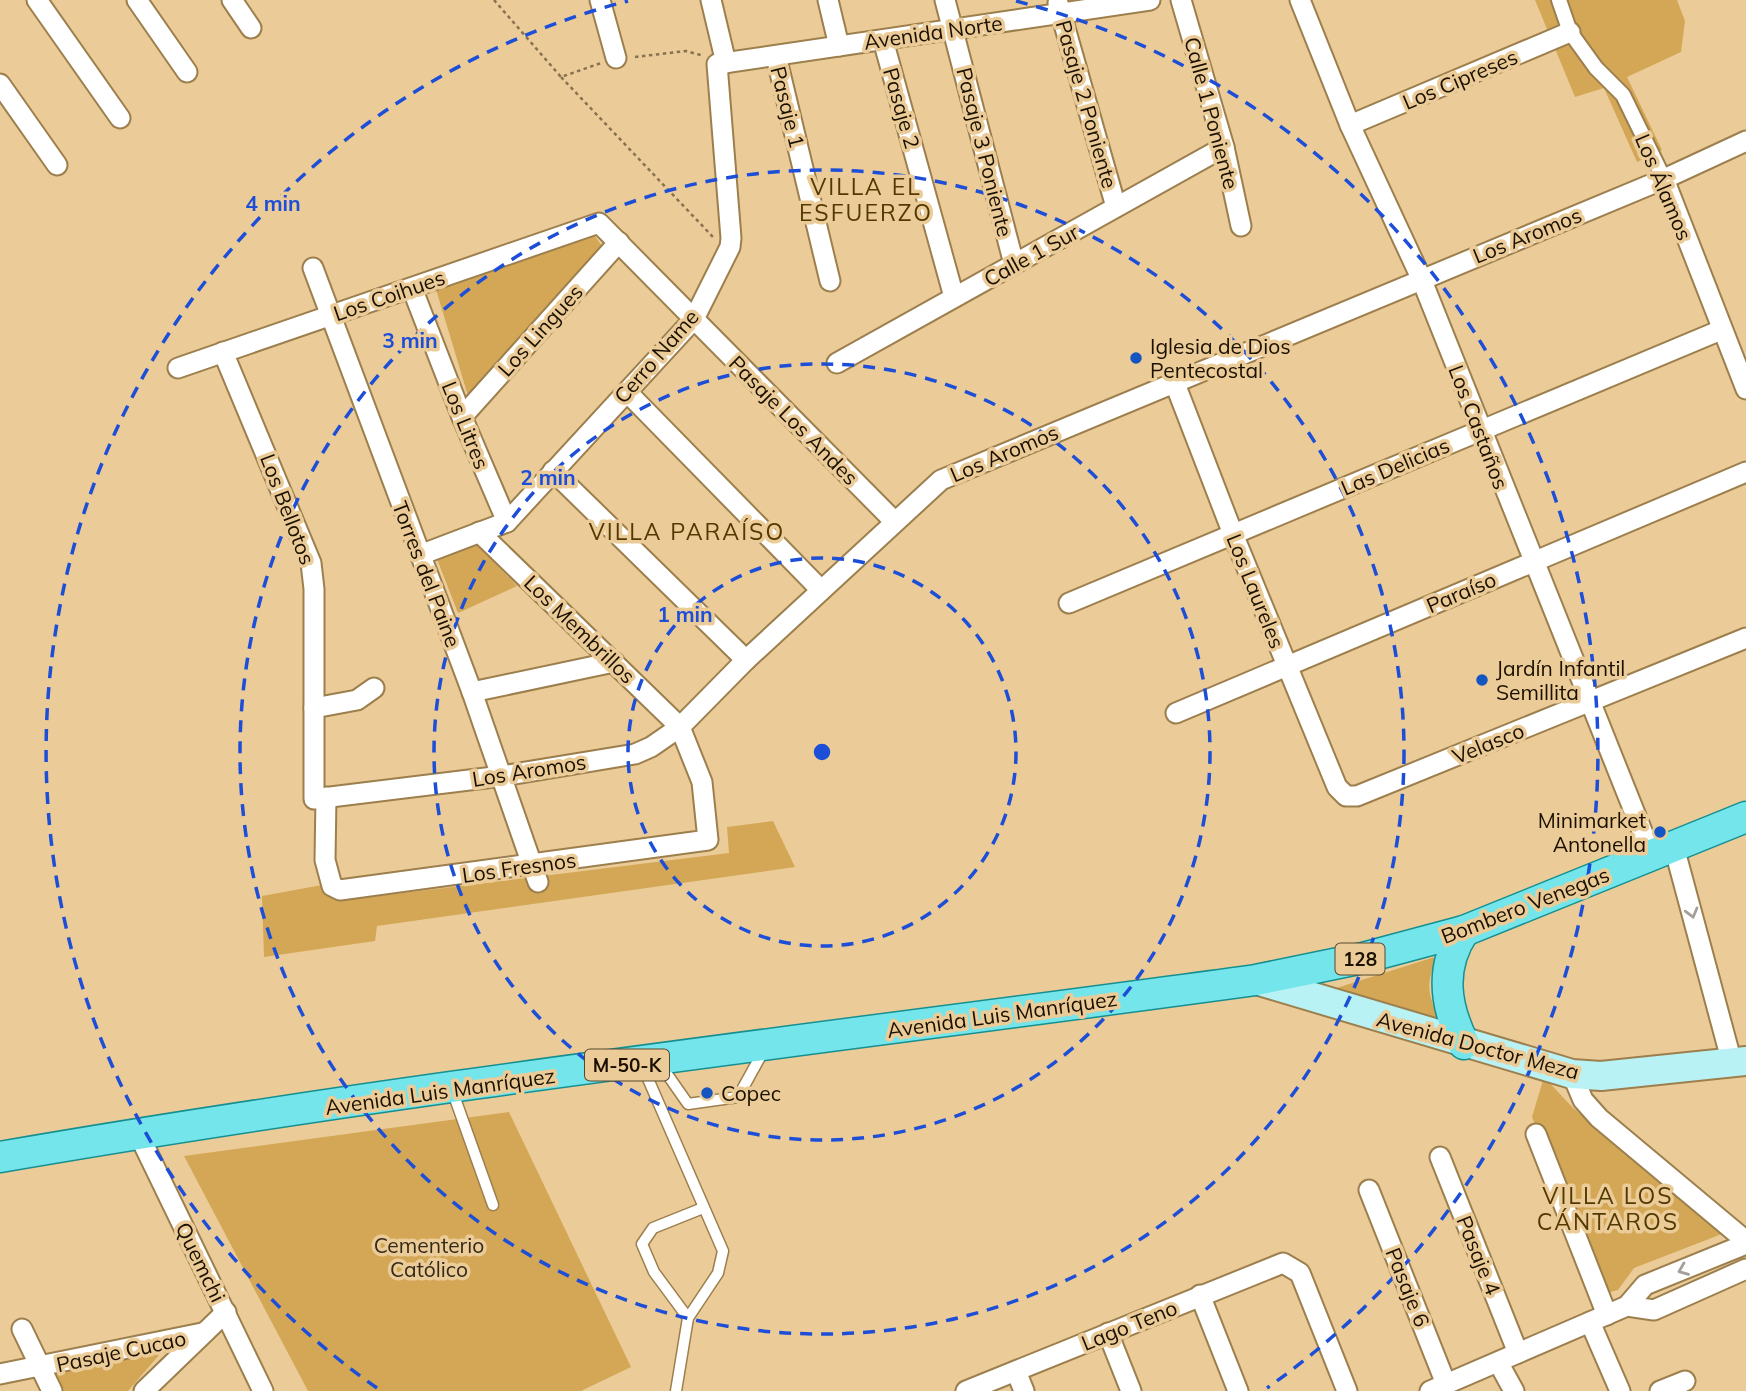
<svg xmlns="http://www.w3.org/2000/svg" width="1746" height="1391" viewBox="0 0 1746 1391" font-family="Mulish,sans-serif">
<style>
.green{fill:#d3a756}
.lines{fill:none;stroke-linecap:round;stroke-linejoin:round}
.service-casing{stroke:#9c7f4d;stroke-width:13}
.pedestrian-casing{stroke:#9c7f4d;stroke-width:18}
.minor-casing{stroke:#9c7f4d;stroke-width:23}
.secondary-casing{stroke:#9c7f4d;stroke-width:32}
.primary-casing{stroke:#178f90;stroke-width:33}
.path{stroke:#88724f;stroke-width:2.5;stroke-dasharray:3.5 3.5;stroke-linecap:butt}
.service{stroke:#fff;stroke-width:10}
.pedestrian{stroke:#fff;stroke-width:14}
.minor{stroke:#fff;stroke-width:19}
.secondary{stroke:#b9f2f5;stroke-width:28}
.primary{stroke:#73e5eb;stroke-width:30}
.oneway{stroke:#a49f99}
.ring{fill:none;stroke:#1d4ed8;stroke-width:3.5;stroke-dasharray:12 9}
.poi-dot{fill:#1455c1;stroke:#ebcc98;stroke-width:2.5}
.labels{text-anchor:middle;dominant-baseline:central;stroke-width:7;stroke-linejoin:round;paint-order:stroke}
.shield{fill:#ebcc98;stroke:#59482e;stroke-width:2}
.shield-label{font-size:19px;font-weight:bold;fill:#1b1000}
.street-label{font-size:21px;fill:#1b1000;stroke:#ebcc98}
.poi-label{font-size:21px;fill:#1b1000;stroke:#ebcc98;text-anchor:start}
.park-label{font-size:21px;fill:#342a18;stroke:#ebcc98}
.neighbourhood-label{font-size:23px;letter-spacing:2px;fill:#533900;stroke:#ebcc98}
.centre{fill:#1d4ed8;stroke:#ebcc98;stroke-width:3.5}
.ring-label{font-size:21px;text-anchor:middle;font-weight:bold;fill:#1d4ed8;stroke:#ebcc98;stroke-width:7;stroke-linejoin:round;paint-order:stroke}
</style>
<rect width="100%" height="100%" fill="#ebcc98"/>
<g class="green">
<path d="M1535,0H1677L1685,21L1681,52L1627,77L1662,150L1637,162L1604,88L1575,97Z"/>
<path d="M580,234L594,235L602,246L468,396L435,286Z"/>
<path d="M477,544L517,586L458,613L437,559Z"/>
<path d="M773,821L795,867L377,926L375,941L264,957L262,896L322,885L338,901L729,853L727,827Z"/>
<path d="M1438,956C1424,986 1428,995 1442,1024L1330,990Z"/>
<path d="M1544,1077L1573,1108L1727,1232L1634,1268L1618,1290L1603,1294L1532,1117Z"/>
<path d="M509,1112L631,1367L581,1391H308L184,1156Z"/>
<path d="M166,1347L128,1391H63L54,1372Z"/>
</g>
<g class="lines">
<defs>
<g id="service">
<path d="M660,1064L688,1104L738,1097L764,1050"/>
<path d="M642,1065L723,1251L718,1273L688,1318L676,1391"/>
<path d="M452,1090L493,1205"/>
<path d="M688,1318L654,1272L642,1244L653,1228L703,1208"/>
</g>
<path id="pedestrian" d="M1559,0L1570,32L1596,68L1623,95L1664,179"/>
<g id="minor">
<path d="M37,0L120,118"/>
<path d="M137,0L187,72"/>
<path d="M232,0L251,28"/>
<path d="M600,0L616,58"/>
<path d="M711,0L726,63"/>
<path d="M828,0L839,46"/>
<path d="M945,0L1014,264"/>
<path d="M1181,0L1224,147L1241,226"/>
<path d="M1300,0L1350,125L1421,278L1652,856"/>
<path d="M1058,3L1116,207"/>
<path d="M883,40L954,297"/>
<path d="M776,56L830,281"/>
<path d="M0,84L57,165"/>
<path d="M1350,125L1570,32"/>
<path d="M1664,179L1746,389"/>
<path d="M313,268L472,692L538,882"/>
<path d="M412,288L462,417L507,522"/>
<path d="M223,352L311,563L314,589V799L502,776L635,754L651,747L680,727L746,660L941,480L1664,179L1746,141"/>
<path d="M837,363L1224,147"/>
<path d="M178,368L599,223L895,522"/>
<path d="M1174,381L1233,534L1337,787L1346,796H1357L1746,638"/>
<path d="M627,392L821,590"/>
<path d="M462,417L619,242"/>
<path d="M553,471L746,660"/>
<path d="M420,555L507,522L694,319L730,247L731,238L717,64L1150,0"/>
<path d="M1069,603L1721,330"/>
<path d="M472,692L614,662"/>
<path d="M314,708L357,700L374,688"/>
<path d="M1176,713L1746,472"/>
<path d="M326,797L325,860L332,886L340,890L708,840L702,782L680,727L479,532"/>
<path d="M1674,847L1732,1063"/>
<path d="M1572,1074L1583,1100L1599,1118L1746,1241"/>
<path d="M138,1133L263,1391"/>
<path d="M1536,1134L1607,1315"/>
<path d="M1440,1157L1518,1353"/>
<path d="M1369,1190L1446,1384"/>
<path d="M1746,1244L1645,1285L1627,1306L1654,1310L1746,1269"/>
<path d="M1200,1295L1238,1391"/>
<path d="M1590,1322L1620,1391"/>
<path d="M22,1329L52,1391"/>
<path d="M1108,1333L1131,1391"/>
<path d="M1498,1362L1514,1391"/>
<path d="M1016,1371L1024,1391"/>
<path d="M0,1374L202,1333"/>
<path d="M144,1391L226,1312"/>
<path d="M966,1391L1283,1263L1300,1273L1347,1391"/>
<path d="M1430,1391L1627,1306"/>
<path d="M1660,1391L1685,1381"/>
</g>
<path id="secondary" d="M1256,980L1572,1074L1601,1076L1746,1061"/>
<g id="primary">
<path d="M1464,931C1439,968 1445,1006 1464,1044"/>
<path d="M0,1157C416,1085 837,1037 1256,980L1363,958L1464,931L1746,817"/>
</g>
</defs>
<use href="#service" class="service-casing"/>
<use href="#pedestrian" class="pedestrian-casing"/>
<use href="#minor" class="minor-casing"/>
<use href="#secondary" class="secondary-casing"/>
<use href="#primary" class="primary-casing"/>
<g class="path">
<path d="M494,0L561,77L601,63"/>
<path d="M635,57L686,51L704,56"/>
<path d="M561,77L713,237"/>
</g>
<use href="#service" class="service"/>
<use href="#pedestrian" class="pedestrian"/>
<use href="#minor" class="minor"/>
<use href="#secondary" class="secondary"/>
<use href="#primary" class="primary"/>
</g>
<defs><path id="oneway-chevron" d="M-2-3.5L2.5 0L-2 3.5" fill="none" stroke-width="1.6" stroke-linecap="round" stroke-linejoin="round" transform="scale(1.75)"/></defs>
<g class="oneway">
<use href="#oneway-chevron" transform="translate(1692 913) rotate(75)"/>
<use href="#oneway-chevron" transform="translate(1683 1270) rotate(158)"/>
</g>
<g class="ring">
<circle cx="822" cy="752" r="194"/>
<circle cx="822" cy="752" r="388"/>
<circle cx="822" cy="752" r="582"/>
<path d="M377 1388A776 776 0 0 1 628 1M1016 1A776 776 0 0 1 1267 1388"/>
</g>
<g class="poi-dot">
<circle cx="1136" cy="358" r="7"/>
<circle cx="1482" cy="680" r="7"/>
<circle cx="1660" cy="832" r="7"/>
<circle cx="707" cy="1093" r="7"/>
</g>
<g class="labels">
<g class="shield">
<rect x="1335.5" y="943.5" width="49" height="31" rx="5"/>
<rect x="585" y="1049.5" width="84" height="31" rx="5"/>
</g>
<g class="shield-label">
<text x="1360" y="959">128</text>
<text x="627" y="1065">M-50-K</text>
</g>
<g class="street-label">
<text transform="translate(933 32) rotate(-8)">Avenida Norte</text>
<text transform="translate(1460 79) rotate(-23)">Los Cipreses</text>
<text transform="translate(1087 104) rotate(74)">Pasaje 2 Poniente</text>
<text transform="translate(788 107) rotate(76)">Pasaje 1</text>
<text transform="translate(902 108) rotate(74)">Pasaje 2</text>
<text transform="translate(1212 113) rotate(75)">Calle 1 Poniente</text>
<text transform="translate(985 152) rotate(76)">Pasaje 3 Poniente</text>
<text transform="translate(1664 187) rotate(67)">Los Álamos</text>
<text transform="translate(1527 235) rotate(-22)">Los Aromos</text>
<text transform="translate(1031 255) rotate(-29)">Calle 1 Sur</text>
<text transform="translate(389 295) rotate(-19)">Los Coihues</text>
<text transform="translate(540 330) rotate(-48)">Los Lingues</text>
<text transform="translate(656 356) rotate(-49)">Cerro Name</text>
<text transform="translate(794 420) rotate(45)">Pasaje Los Andes</text>
<text transform="translate(466 425) rotate(68)">Los Litres</text>
<text transform="translate(1479 427) rotate(69)">Los Castaños</text>
<text transform="translate(1004 453) rotate(-23)">Los Aromos</text>
<text transform="translate(1395 466) rotate(-23)">Las Delicias</text>
<text transform="translate(288 509) rotate(69)">Los Bellotos</text>
<text transform="translate(427 574) rotate(69)">Torres del Paine</text>
<text transform="translate(1256 591) rotate(68)">Los Laureles</text>
<text transform="translate(1461 592) rotate(-23)">Paraíso</text>
<text transform="translate(580 629) rotate(44)">Los Membrillos</text>
<text transform="translate(1488 743) rotate(-22)">Velasco</text>
<text transform="translate(529 770) rotate(-9)">Los Aromos</text>
<text transform="translate(519 867) rotate(-8)">Los Fresnos</text>
<text transform="translate(1525 905) rotate(-21)">Bombero Venegas</text>
<text transform="translate(1002 1014) rotate(-8)">Avenida Luis Manríquez</text>
<text transform="translate(1478 1045) rotate(15)">Avenida Doctor Meza</text>
<text transform="translate(440 1091) rotate(-8)">Avenida Luis Manríquez</text>
<text transform="translate(1479 1255) rotate(68)">Pasaje 4</text>
<text transform="translate(201 1262) rotate(64)">Quemchi</text>
<text transform="translate(1408 1287) rotate(68)">Pasaje 6</text>
<text transform="translate(1129 1325) rotate(-22)">Lago Teno</text>
<text transform="translate(121 1351) rotate(-12)">Pasaje Cucao</text>
</g>
<g class="poi-label">
<text x="1150" y="346">Iglesia de Dios<tspan x="1150" dy="24">Pentecostal</tspan></text>
<text x="1496" y="668">Jardín Infantil<tspan x="1496" dy="24">Semillita</tspan></text>
<text x="1646" y="820" text-anchor="end">Minimarket<tspan x="1646" dy="24">Antonella</tspan></text>
<text x="721" y="1093">Copec</text>
</g>
<g class="park-label">
<text x="429" y="1245">Cementerio<tspan x="429" dy="24">Católico</tspan></text>
</g>
<g class="neighbourhood-label">
<text x="866" y="186">VILLA EL<tspan x="866" dy="26">ESFUERZO</tspan></text>
<text x="687" y="531">VILLA PARAÍSO</text>
<text x="1608" y="1195">VILLA LOS<tspan x="1608" dy="26">CÁNTAROS</tspan></text>
</g>
</g>
<circle cx="822" cy="752" r="10" class="centre"/>
<g class="ring-label">
<text x="273" y="211">4 min</text>
<text x="410" y="348">3 min</text>
<text x="548" y="485">2 min</text>
<text x="685" y="622">1 min</text>
</g>
</svg>
